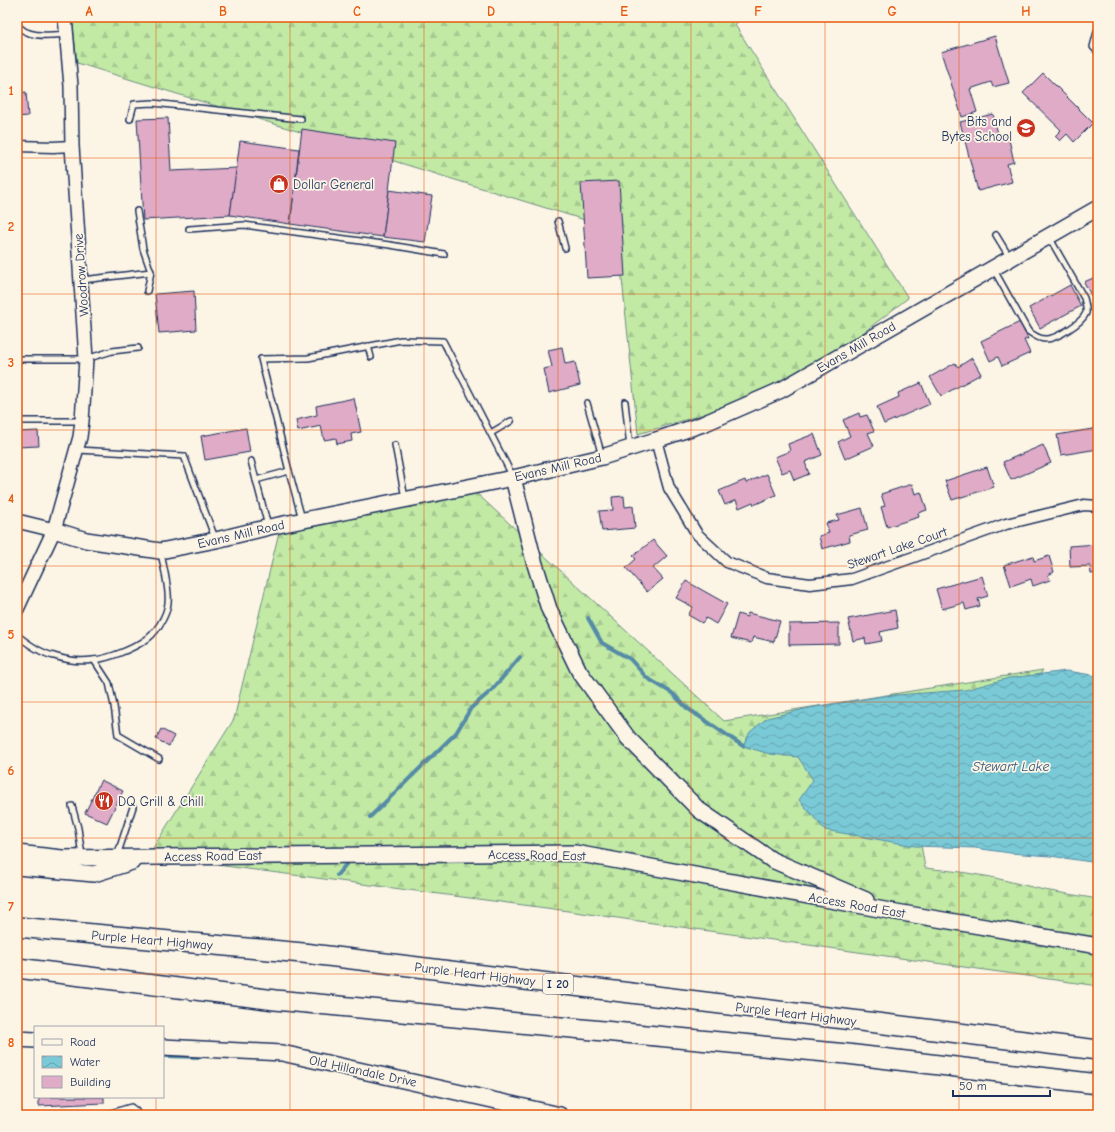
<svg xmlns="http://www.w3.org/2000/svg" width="1115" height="1132" viewBox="0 0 1115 1132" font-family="'Comic Neue',sans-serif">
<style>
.forest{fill:url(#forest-firs);stroke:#6e8c82}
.water{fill:url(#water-waves);stroke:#548ba6}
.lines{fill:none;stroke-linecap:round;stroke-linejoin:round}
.stream{stroke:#548ba6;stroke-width:4}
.building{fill:#dfabc6;stroke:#1b2f5e}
.service-casing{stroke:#1b2f5e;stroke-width:8}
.minor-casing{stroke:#1b2f5e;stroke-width:13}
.tertiary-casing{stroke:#1b2f5e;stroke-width:16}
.secondary-casing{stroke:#1b2f5e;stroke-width:18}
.motorway-casing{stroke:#1b2f5e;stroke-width:22}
.service{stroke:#fcf5e5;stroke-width:5}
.minor{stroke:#fcf5e5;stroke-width:10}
.tertiary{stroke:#fcf5e5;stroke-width:13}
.secondary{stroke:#fcf5e5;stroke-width:15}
.motorway{stroke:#fcf5e5;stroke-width:19}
.grid{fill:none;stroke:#e8590c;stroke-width:1;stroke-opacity:0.55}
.labels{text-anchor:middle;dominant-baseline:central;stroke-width:3.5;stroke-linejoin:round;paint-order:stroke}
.shield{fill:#fcf5e5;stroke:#5e6a86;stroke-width:1}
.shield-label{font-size:12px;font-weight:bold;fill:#1b2f5e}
.poi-label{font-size:13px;fill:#1b2f5e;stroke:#fcf5e5;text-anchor:start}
.street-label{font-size:13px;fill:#1b2f5e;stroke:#fcf5e5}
.water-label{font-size:14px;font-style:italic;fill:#33567c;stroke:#fcf5e5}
.neatline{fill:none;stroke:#e8590c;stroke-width:1.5}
.grid-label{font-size:13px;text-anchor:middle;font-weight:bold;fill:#e8590c}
</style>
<defs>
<pattern id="forest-firs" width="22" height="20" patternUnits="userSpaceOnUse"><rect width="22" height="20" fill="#c2eaa5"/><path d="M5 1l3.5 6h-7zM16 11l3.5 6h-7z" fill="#a6c990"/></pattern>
<pattern id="water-waves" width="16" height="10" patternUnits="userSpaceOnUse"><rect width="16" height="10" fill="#7ac9d6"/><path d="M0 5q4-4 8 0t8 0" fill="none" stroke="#63a4b1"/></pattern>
</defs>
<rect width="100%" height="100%" fill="#fcf5e5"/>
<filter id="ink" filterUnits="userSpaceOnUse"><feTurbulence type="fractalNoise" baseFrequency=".025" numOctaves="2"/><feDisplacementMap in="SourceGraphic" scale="8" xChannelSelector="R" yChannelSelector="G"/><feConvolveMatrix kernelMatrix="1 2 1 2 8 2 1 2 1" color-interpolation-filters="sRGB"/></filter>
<g filter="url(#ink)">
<g class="forest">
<path d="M72,17H741L735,25L908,298L824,363L731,406L638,434L617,230L77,63Z"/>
<path d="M473,490L724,721L1043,670L984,754L914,804L925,868L961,872L991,877L1044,890L1098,899V986L554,909L148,856L234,719L279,532Z"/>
</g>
<path class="water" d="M1067,671L1098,676V863L1050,856L1010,853L975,848L915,846L825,830L799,800L813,780L798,757L770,754L743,746L750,732L767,718L809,708L883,696L965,690L1009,678Z"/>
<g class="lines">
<g class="stream">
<path d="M588,618L602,643L630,659L647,678L672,693L687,708L743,746"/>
<path d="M370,817L456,733L471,708L492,690L520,657"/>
<path d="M337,875L348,862"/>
<path d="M163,1056L201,1057"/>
</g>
</g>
<g class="building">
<path d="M995,36L1009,83L993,87L991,82L970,89L977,112L962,117L941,52Z"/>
<path d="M1043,73L1093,123L1074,142L1067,134L1060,141L1055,136L1061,130L1023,93Z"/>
<path d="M26,92L28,116L17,117V93Z"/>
<path d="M993,114L999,138L1008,135L1014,162L1007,164L1012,182L978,191L960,122Z"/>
<path d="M168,118L171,171L237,168L230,215L143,220L137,119Z"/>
<path d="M302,129L395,143L383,237L290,224Z"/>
<path d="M240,141L299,149L290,224L230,215Z"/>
<path d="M619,181L625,276L587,278L581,183Z"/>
<path d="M389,190L432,196L425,242L383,237Z"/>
<path d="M1098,276V296L1093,299L1084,282Z"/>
<path d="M1070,285L1081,306L1040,328L1029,308Z"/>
<path d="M194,291L196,330L159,333L155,294Z"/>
<path d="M1020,322L1028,339L1024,340L1030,353L1002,366L998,357L990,361L981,341Z"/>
<path d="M562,347L565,364L575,362L580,385L549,393L544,369L552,367L548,350Z"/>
<path d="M972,358L981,374L941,396L930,377L955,363L958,367Z"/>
<path d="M921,383L930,404L884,424L877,407L899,397L898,393Z"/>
<path d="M354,398L361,432L351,434L352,441L337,444L336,438L324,440L321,426L298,431L296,420L317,415L316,406Z"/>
<path d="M859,413L860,417L867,415L874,431L868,433L874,446L845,459L838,442L850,436L843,420Z"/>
<path d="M246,428L250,452L205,460L201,436Z"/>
<path d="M1098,428V449L1061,455L1057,435Z"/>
<path d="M38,431L39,446L17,447V432Z"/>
<path d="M814,434L822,455L805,462L809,474L794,480L790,470L782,473L775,457L790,451L788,444Z"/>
<path d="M1043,445L1051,463L1011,480L1003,462Z"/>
<path d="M987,467L994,487L952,500L945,481Z"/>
<path d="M767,474L776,495L754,505L753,502L739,508L736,500L725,505L719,491L745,480L746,483Z"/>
<path d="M912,484L915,494L921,492L927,510L918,513L919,517L887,527L881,507L885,506L881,494Z"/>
<path d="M624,496L625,507L633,506L635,528L602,531L599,511L613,510L612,497Z"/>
<path d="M862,508L868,530L849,535L850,541L822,549L819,536L829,533L826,523L839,520L837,515Z"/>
<path d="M653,540L667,556L653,568L663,579L647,592L626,568L636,559L633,556Z"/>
<path d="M1098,544V573L1091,574L1090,566L1070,567L1069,546Z"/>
<path d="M1033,556L1034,561L1049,556L1054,572L1048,575L1050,580L1033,586L1031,579L1011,586L1004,565Z"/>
<path d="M982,576L988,596L978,599L980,606L966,610L964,603L942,609L936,589Z"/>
<path d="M686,581L727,604L716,624L706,618L702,623L688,615L693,607L676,598Z"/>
<path d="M895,610L898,628L880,632L882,641L866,644L865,638L853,641L848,619Z"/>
<path d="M748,613L780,621L774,642L753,637L751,643L731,638L738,614L747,617Z"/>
<path d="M839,623V644L789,645V624Z"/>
<path d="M161,729L174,736L169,746L156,739Z"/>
<path d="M101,780L123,791L107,823L85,813Z"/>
<path d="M18,1073L21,1115H17V1074Z"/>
<path d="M39,1097H104V1103L39,1106Z"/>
</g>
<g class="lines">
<defs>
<g id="service">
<path d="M17,24C26,39 52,35 67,34"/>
<path d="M1098,28L1093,47L1098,52"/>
<path d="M130,119L134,104L153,103L301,119"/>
<path d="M558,221L565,248"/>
<path d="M189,229L244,225L390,245L444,254"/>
<path d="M996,235L1010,258"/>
<path d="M994,270L1028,331C1034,335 1038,339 1045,339C1055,340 1082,323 1086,313C1087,308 1085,302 1084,298L1049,237"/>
<path d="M82,280L151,272L143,249L137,211"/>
<path d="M147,291L151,272"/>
<path d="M368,346L371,357"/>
<path d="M17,359H86L112,351L138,348"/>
<path d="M625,402L630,447"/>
<path d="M587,403L602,456"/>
<path d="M17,421H82"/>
<path d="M491,433L511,421"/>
<path d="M395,445L405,498"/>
<path d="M78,450L184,456L215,538"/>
<path d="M251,461L268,526"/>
<path d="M289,471L261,359L308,358L401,340L443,341L513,477"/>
<path d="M256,480L289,471L302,519"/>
<path d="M17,635C28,644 40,653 54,656C66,660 80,662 93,660C108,659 132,649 144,641C155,635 167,616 168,603C170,590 163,566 161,552"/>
<path d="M94,660L109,683L114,706L118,735L159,759"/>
<path d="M72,806L78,828L82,856"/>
<path d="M117,856L133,807"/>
<path d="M104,1115L131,1107L136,1111L138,1115"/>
</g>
<g id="minor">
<path d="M17,146L53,147L72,146"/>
<path d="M656,440L669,488L697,534L727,562L767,578L810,584L852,579L1006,524L1084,505L1098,506"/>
</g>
<g id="tertiary">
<path d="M17,521L54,530"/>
<path d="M17,609L54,530L80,437L82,421L86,359L72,146L71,86L65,17"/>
</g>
<g id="secondary">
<path d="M513,478L534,561L549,609L579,671L628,738L699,810L772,860L866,900"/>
<path d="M54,530L86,540L160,551L216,540L269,527L513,478L602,457L656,440L703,424L781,390L1098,208"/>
<path d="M17,853L62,858L575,853L890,911L1098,946"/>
<path d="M17,867L94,874L132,862"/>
<path d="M17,1039L35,1040"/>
<path d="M163,1047L282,1053L560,1115"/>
</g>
<g id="motorway">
<path d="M17,927L303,953L1098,1050"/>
<path d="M17,968L275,1000L847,1054L1098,1084"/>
</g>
</defs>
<use href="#service" class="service-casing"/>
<use href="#minor" class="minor-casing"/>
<use href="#tertiary" class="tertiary-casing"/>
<use href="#secondary" class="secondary-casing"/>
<use href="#motorway" class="motorway-casing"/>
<use href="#service" class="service"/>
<use href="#minor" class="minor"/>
<use href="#tertiary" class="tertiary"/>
<use href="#secondary" class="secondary"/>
<use href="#motorway" class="motorway"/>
</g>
</g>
<path class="grid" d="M156,17V1027M290,17V1115M424,17V1115M558,17V1115M691,17V1115M825,17V1115M959,17V1115M17,158H1098M17,294H1098M17,430H1098M17,566H1098M17,702H1098M17,838H1098M17,974H1098M156,1097V1115"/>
<defs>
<symbol id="school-disc" viewBox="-11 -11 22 22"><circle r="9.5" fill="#c8321e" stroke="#fcf5e5"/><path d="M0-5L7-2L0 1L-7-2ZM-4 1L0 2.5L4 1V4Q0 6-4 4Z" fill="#fff"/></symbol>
<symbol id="shop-disc" viewBox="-11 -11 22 22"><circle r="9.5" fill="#c8321e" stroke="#fcf5e5"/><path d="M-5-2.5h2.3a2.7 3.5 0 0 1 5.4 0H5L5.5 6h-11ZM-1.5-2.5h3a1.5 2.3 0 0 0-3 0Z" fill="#fff"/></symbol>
<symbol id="restaurant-disc" viewBox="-11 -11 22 22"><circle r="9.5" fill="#c8321e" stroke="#fcf5e5"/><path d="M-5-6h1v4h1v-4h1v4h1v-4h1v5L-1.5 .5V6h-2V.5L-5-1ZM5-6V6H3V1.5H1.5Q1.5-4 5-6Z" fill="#fff"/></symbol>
</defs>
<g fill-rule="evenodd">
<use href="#school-disc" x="1015" y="117" width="22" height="22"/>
<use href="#shop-disc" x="268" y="173" width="22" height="22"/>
<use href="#restaurant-disc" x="93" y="790" width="22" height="22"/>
</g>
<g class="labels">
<rect class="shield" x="543" y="974" width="30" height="20" rx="3"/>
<g class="shield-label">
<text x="558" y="984">I 20</text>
</g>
<g class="poi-label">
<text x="1012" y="121" text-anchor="end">Bits and<tspan x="1012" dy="15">Bytes School</tspan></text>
<text x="293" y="184">Dollar General</text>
<text x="118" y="801">DQ Grill &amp; Chill</text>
</g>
<g class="street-label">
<text transform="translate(81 275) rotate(-94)">Woodrow Drive</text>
<text transform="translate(856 347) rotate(-30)">Evans Mill Road</text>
<text transform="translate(558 467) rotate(-13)">Evans Mill Road</text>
<text transform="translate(241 534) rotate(-13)">Evans Mill Road</text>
<text transform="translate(897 548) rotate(-19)">Stewart Lake Court</text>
<text transform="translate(537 855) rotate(1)">Access Road East</text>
<text transform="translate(213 856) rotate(-1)">Access Road East</text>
<text transform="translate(857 905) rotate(10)">Access Road East</text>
<text transform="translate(152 940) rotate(5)">Purple Heart Highway</text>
<text transform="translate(475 974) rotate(7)">Purple Heart Highway</text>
<text transform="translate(796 1014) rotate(7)">Purple Heart Highway</text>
<text transform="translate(363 1071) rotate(12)">Old Hillandale Drive</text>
</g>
<g class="water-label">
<text x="1011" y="766">Stewart Lake</text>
</g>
</g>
<rect width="1115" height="1132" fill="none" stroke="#fcf5e5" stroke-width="44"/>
<rect x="34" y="1026" width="130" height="72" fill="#fcf5e5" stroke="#a2a6af"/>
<rect x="42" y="1039" width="20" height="6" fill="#fcf5e5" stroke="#a2a6af"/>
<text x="70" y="1046" font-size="12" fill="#1b2f5e">Road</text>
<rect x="42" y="1056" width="20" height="12" fill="url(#water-waves)" stroke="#a2a6af"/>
<text x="70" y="1066" font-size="12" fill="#1b2f5e">Water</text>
<rect x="42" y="1076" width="20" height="12" fill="#dfabc6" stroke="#a2a6af"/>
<text x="70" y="1086" font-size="12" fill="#1b2f5e">Building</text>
<path d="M953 1090v6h97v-6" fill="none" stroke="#1b2f5e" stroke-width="2"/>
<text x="959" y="1090" font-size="12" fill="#1b2f5e" stroke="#fcf5e5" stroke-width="3" paint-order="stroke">50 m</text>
<rect x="22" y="22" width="1071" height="1088" class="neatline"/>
<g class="grid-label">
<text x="89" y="16">A</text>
<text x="223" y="16">B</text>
<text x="357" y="16">C</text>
<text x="491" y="16">D</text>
<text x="624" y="16">E</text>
<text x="758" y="16">F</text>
<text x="892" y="16">G</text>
<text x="1026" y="16">H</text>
<text x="11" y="95">1</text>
<text x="11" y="231">2</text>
<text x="11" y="367">3</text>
<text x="11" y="503">4</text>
<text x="11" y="639">5</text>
<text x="11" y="775">6</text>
<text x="11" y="911">7</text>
<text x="11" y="1047">8</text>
</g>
</svg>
